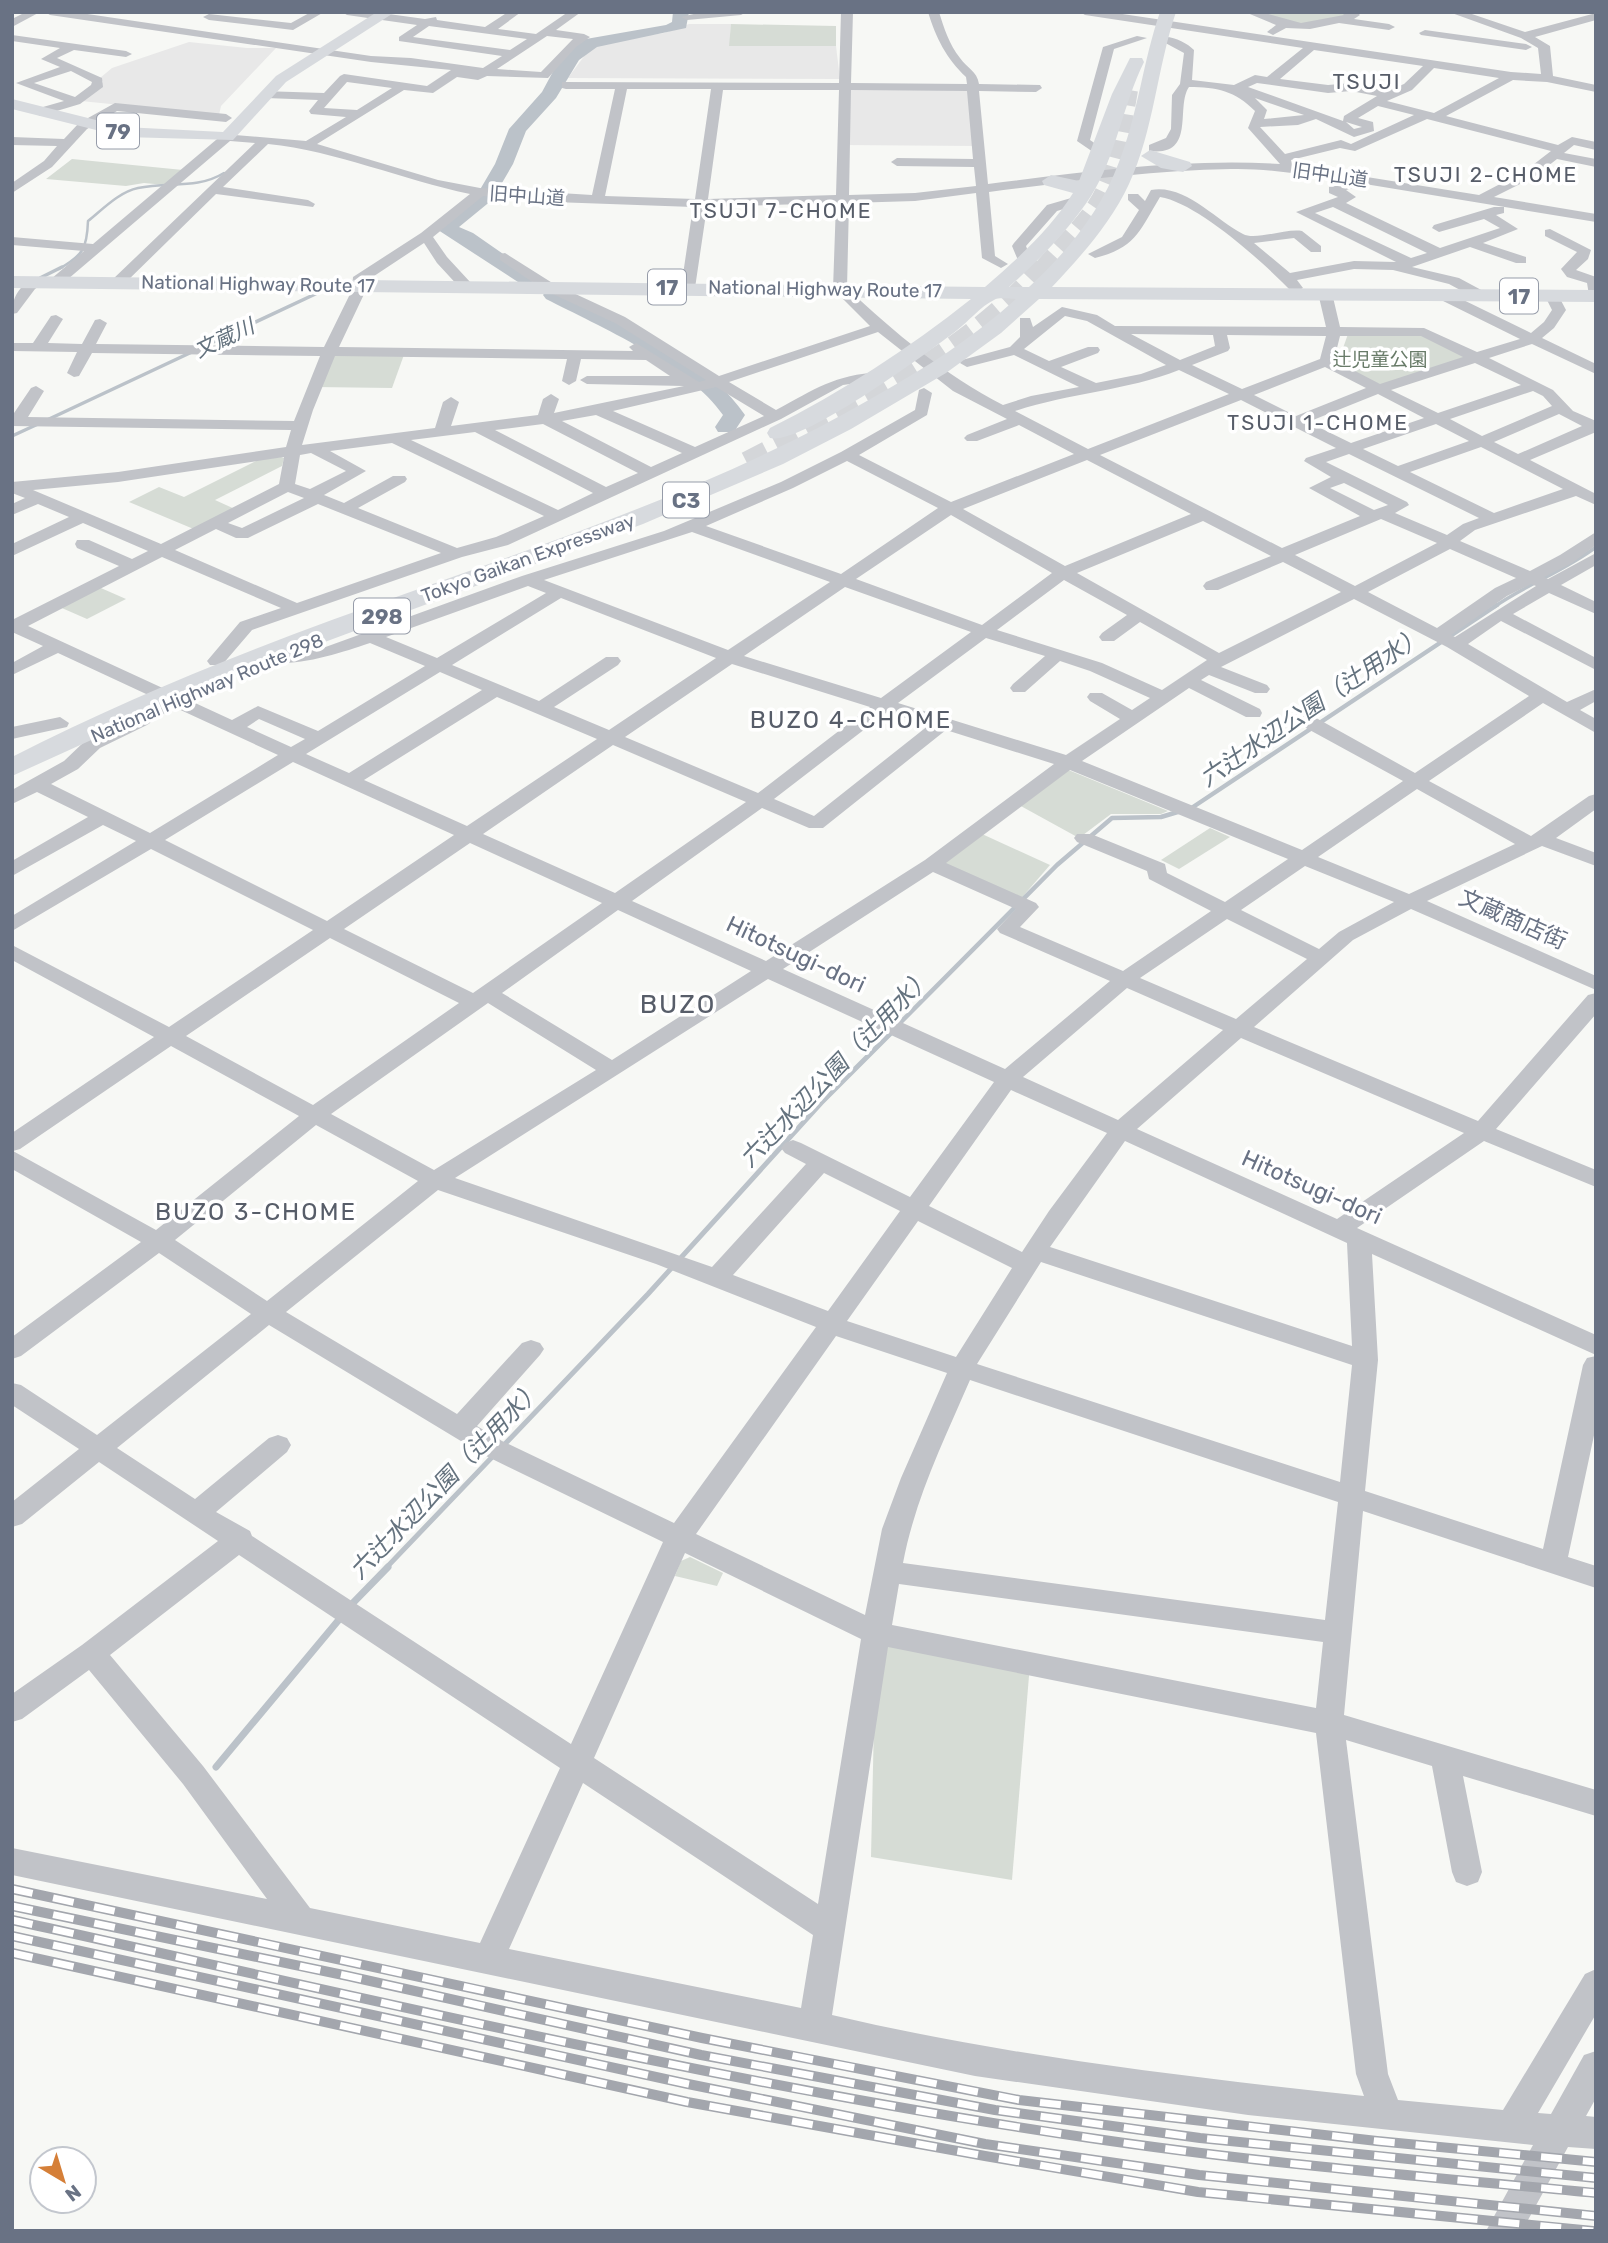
<svg xmlns="http://www.w3.org/2000/svg" width="1608" height="2243" viewBox="0 0 1608 2243" font-family="Rubik,'Noto Sans JP',sans-serif">
<style>
.built{fill:#e8e8e8}
.green{fill:#d6dcd5}
.lines{fill:none;stroke-linecap:round;stroke-linejoin:round}
.stream-far4{stroke:#bbc2c9;stroke-width:2.5}
.stream-far3{stroke:#bbc2c9;stroke-width:3.5}
.stream-far2{stroke:#bbc2c9;stroke-width:4.5}
.stream-far1{stroke:#bbc2c9;stroke-width:5}
.stream{stroke:#bbc2c9;stroke-width:7}
.river{fill:#bbc2c9;fill-rule:evenodd}
.highway-tunnel-far1{stroke:#d4d6d9;stroke-width:18;stroke-dasharray:18 9;stroke-linecap:butt}
.highway-tunnel{stroke:#d4d6d9;stroke-width:23;stroke-dasharray:23 11;stroke-linecap:butt}
.minor{fill:#c1c3c8;fill-rule:evenodd}
.major{fill:#d7dade;fill-rule:evenodd}
.highway{fill:#d7dade;fill-rule:evenodd}
.rail-casing{stroke:#a3a6ad;stroke-width:10}
.rail{stroke:#fff;stroke-width:7;stroke-dasharray:21;stroke-linecap:butt}
.labels{text-anchor:middle;dominant-baseline:central;stroke-width:7;stroke-linejoin:round;paint-order:stroke}
.far-street-label{font-size:19px;fill:#697284;stroke:#fff}
.far-park-label{font-size:19px;fill:#687b68;stroke:#fff}
.far-quarter-label{font-size:21px;letter-spacing:2px;fill:#575d69;stroke:#fff}
.shield{fill:#fff;stroke:#969ca9;stroke-width:2}
.shield-label{font-size:21px;font-weight:bold;fill:#697284}
.far-neighbourhood-label{font-size:21px;letter-spacing:2px;fill:#575d69;stroke:#fff}
.far-water-label{font-size:21px;font-style:italic;fill:#65737f;stroke:#fff}
.street-label{font-size:23px;fill:#697284;stroke:#fff}
.water-label{font-size:24px;font-style:italic;fill:#65737f;stroke:#fff}
.neighbourhood-label{font-size:24px;letter-spacing:2px;fill:#575d69;stroke:#fff}
.quarter-label{font-size:26px;letter-spacing:2px;fill:#575d69;stroke:#fff}
</style>
<rect width="100%" height="100%" fill="#f7f8f5"/>
<g class="built">
<path d="M689,24H731L730,46H836L840,79L568,78L585,55L602,42L664,33Z"/>
<path d="M189,42L247,48H276L221,106L219,115L81,101L94,92L103,82L100,78L112,68Z"/>
<path d="M843,87H972L977,146L842,145Z"/>
</g>
<g class="green">
<path d="M1265,12H1345L1353,15L1297,28L1253,14Z"/>
<path d="M731,24L836,26V46H729Z"/>
<path d="M72,159L183,170L165,185L144,183L126,186L46,179Z"/>
<path d="M1348,334H1419L1465,357L1381,385L1337,365Z"/>
<path d="M330,352H405L392,388L315,387Z"/>
<path d="M281,457L284,458L282,466L215,500L237,510L196,530L129,502L159,487L184,497L258,460Z"/>
<path d="M94,585L126,599L87,619L55,605Z"/>
<path d="M1066,769L1168,811L1161,814H1111L1079,838L1019,805Z"/>
<path d="M1210,828L1230,837L1179,869L1161,860Z"/>
<path d="M982,834L1050,865L1018,902L942,865Z"/>
<path d="M690,1557L723,1573L717,1586L675,1576L681,1561Z"/>
<path d="M876,1633L1030,1664L1012,1880L871,1857Z"/>
</g>
<g class="lines">
<path class="stream-far4" d="M59,269C83,255 87,249 88,221C103,209 119,192 138,188C168,181 196,190 224,173"/>
<g class="stream-far3">
<path d="M40,278L62,267"/>
<path d="M47,420L326,289"/>
<path d="M12,436L38,424"/>
<path d="M1494,607C1527,584 1564,571 1596,547"/>
</g>
<g class="stream-far2">
<path d="M1190,809L1497,605"/>
<path d="M891,1032L1057,865L1112,818L1161,817L1181,811"/>
</g>
<g class="stream-far1">
<path d="M503,1446L648,1294L821,1103L893,1031"/>
<path d="M386,1568L496,1453"/>
</g>
<g class="stream">
<path d="M350,1606L388,1567"/>
<path d="M216,1767L342,1616"/>
</g>
<g class="river">
<path d="M673,12H689L686,28L597,47L579,60L556,98L526,131L513,164L492,200L459,227L473,233L532,274L535,278L532,282H518L435,228L438,224L478,193L495,164L509,129L542,92L556,66L567,52L586,39L666,25L672,22Z"/>
<path d="M553,289C572,293 590,305 607,314C658,340 712,367 745,415L734,432H718L715,427L723,415C690,366 599,326 546,299L543,295L546,291Z"/>
</g>
<path class="highway-tunnel-far1" d="M1042,269C1060,248 1081,228 1096,206C1118,172 1122,129 1129,90"/>
<path class="highway-tunnel" d="M747,463C850,410 967,357 1044,267"/>
<g class="minor">
<path d="M26,12H40L12,27V19Z"/>
<path d="M45,12H74L371,56L411,58L483,68L502,56L399,41V37L417,25L347,15L342,12H374L425,19L436,17L437,20L485,27L508,12H521L498,29L536,34L568,12H581L556,30L584,34L590,37L576,47L548,78L487,76L478,80L457,77L433,93L404,90L317,144L438,180L480,188L592,195L615,89H566L562,88V82L839,83L841,12H853L851,83L967,84L966,77C946,58 936,38 928,12H939C944,28 949,44 960,58C967,68 977,71 979,84L1040,85L1042,88L1036,92L979,91L988,184C1086,172 1182,158 1280,164L1248,128L1255,111C1235,91 1217,87 1189,87C1175,107 1197,157 1149,151V145L1166,138L1171,129L1172,95L1180,84L1184,53L1158,39C1168,33 1186,42 1194,50L1192,80L1234,85L1255,75L1267,77L1303,48L1085,15L1080,12H1109L1511,72L1541,74L1538,48L1521,38L1449,12H1466L1525,32L1596,13V20L1535,37L1550,46L1553,76L1596,85V92L1547,82L1513,80L1446,116L1558,145L1572,137L1596,142V150L1574,145L1564,153L1596,159V167L1557,159L1534,177L1494,197L1596,214V222L1365,184L1346,190L1356,197L1346,203L1440,248L1500,228L1484,219L1439,232L1432,228L1434,225L1494,207H1504V213L1496,215L1518,229L1483,243L1526,257V263H1516L1470,247L1412,267L1459,278L1485,292V298H1475L1449,284L1393,270L1354,269L1297,280L1303,288L1296,292L1291,291C1264,263 1198,203 1160,197C1140,230 1136,248 1095,258L1088,254L1122,237L1139,210L1128,200V194H1138L1145,201L1151,190C1186,184 1215,220 1243,234C1255,241 1286,228 1302,231L1321,246V252H1311L1294,238L1254,243L1290,273L1354,261L1396,262L1296,212L1338,197L1329,193V187L1349,181C1310,176 1270,168 1231,169C1150,170 1069,182 989,192L995,256L1008,264L1001,268L982,258L976,193L915,201L849,203L847,288C895,333 945,375 1003,405L1031,396L1079,387L1014,355L967,367L960,363L962,360L1010,347L1020,337V318H1030L1033,327L1062,307L1097,315L1115,326L1326,327L1318,293L1325,289L1332,293L1340,327L1424,328L1477,352L1520,339L1437,298V292H1447L1531,333L1544,322L1552,310L1545,296L1552,292L1557,293L1566,310L1554,328L1542,338L1596,364V374L1532,344L1489,358L1553,390L1573,411L1596,421V432L1530,460L1596,494V505L1576,496L1475,530L1460,541L1530,571L1560,555L1596,532V545L1572,563L1544,577L1548,579L1596,553V565L1561,585L1596,602V614L1549,593L1513,614L1596,658V670L1501,621L1468,644L1567,702L1596,689V701L1580,710L1596,719V733L1543,703L1429,781L1531,836L1589,796L1596,794V809L1556,838L1596,853V866L1542,846L1427,901L1596,976V990L1411,909L1353,940L1254,1027L1478,1121L1588,995L1596,993V1014L1496,1129L1596,1170V1187L1484,1141L1357,1228L1596,1335V1355L1372,1254L1378,1360L1365,1491L1543,1549L1583,1365L1587,1358L1596,1356V1426L1568,1557L1596,1566V1588L1363,1511L1344,1715L1596,1790V1816L1463,1776L1482,1872L1478,1882L1467,1886L1456,1882L1452,1872L1432,1766L1346,1740L1388,2074L1398,2100L1503,2110L1585,1974L1596,1969V2014L1538,2113L1551,2114L1584,2055L1596,2051V2098L1586,2116L1596,2117V2149L1568,2147L1522,2231H1486L1533,2145L1248,2115L975,2076L12,1875V1848L267,1899L183,1784L89,1670L22,1719L12,1722V1694L82,1645L218,1541L99,1462L22,1524L12,1527V1502L79,1449L12,1405V1383L21,1385L97,1435L251,1314L159,1253L21,1356L12,1359V1337L141,1242L12,1169V1133L154,1037L12,960V945L169,1027L313,930L151,849L12,931V916L136,841L103,825L12,876V861L88,817L37,792L12,804V790L64,761L86,740L133,717L159,700L58,653L12,675V663L43,646L12,632V620L119,566L77,548L75,544L77,540H89L132,559L148,551L83,523L12,556V544L69,517L38,504L12,515V504L25,498L12,493V482L118,472L286,447L291,430L12,426V416L31,388L36,386L44,391L28,417L294,421L320,356L92,353L79,376L74,377L67,373L77,352L12,351V343H33L51,316L56,315L63,319L48,343L82,344L95,320L100,319L107,323L96,344L324,347L352,290L353,277L421,233L470,194C402,180 337,151 268,144L223,187L308,200L315,204L313,207L216,194L122,286H112V280L255,143L230,141L61,285H51V279L84,251L12,245V237L93,244L223,134L306,141L346,117L311,114L309,111L318,100L266,98L262,97V91L324,93L340,76L344,74L427,86L451,70L371,62L50,15ZM429,26L527,39L510,50L413,37ZM547,36L573,39L541,72L497,69ZM1314,50L1423,66L1404,84L1387,91L1351,83L1328,85L1280,79ZM1434,68L1499,78L1434,113L1387,101L1412,90ZM347,82L392,88L357,110L324,108ZM1257,83L1328,93L1351,91L1377,96L1344,116L1343,121L1248,87ZM627,89H711L695,199L605,196ZM723,90H839L836,195L708,199ZM851,90L967,91L973,159L897,158L891,162L897,166L974,167L976,186L915,193L849,195ZM1255,98L1304,115L1264,119L1267,110ZM1378,106L1414,115L1351,144L1341,140L1285,154L1260,127L1298,125L1316,119L1354,137L1374,131L1373,122L1358,118ZM1427,119L1551,151L1525,171L1479,195L1292,165L1291,160L1340,148L1355,151ZM1346,122L1362,127L1354,129ZM483,196L554,202L693,207L681,288L688,292L695,288L707,207L836,203L833,289L870,326L719,376L625,317L554,284L505,253L500,254V260L544,290L615,323L706,380L699,382L636,343L629,347L633,351L339,347L366,290L365,282L424,243L437,263L461,289H471V283L447,257L433,237ZM1333,207L1427,253L1411,258L1315,213ZM1065,316L1087,321L1166,365L1141,374L1096,383L1061,367L1098,353L1100,350L1098,347H1088L1049,361L1024,349ZM878,332L953,391L1007,419L967,435L964,438L967,441H977L1019,425L1074,454L951,502L859,455L927,415L932,393L924,388L919,390L915,410L841,452L781,482L664,531L522,576L320,649L267,653L264,657C279,674 350,650 370,643L425,666L318,731L258,706L232,720L28,626L162,557L281,608L240,622L207,661L210,665H222L252,630L462,557L508,545L781,419L843,385L885,379L887,376L885,373L880,372C834,375 815,389 776,410L729,382ZM1131,334L1213,335L1215,346L1180,360ZM1227,335L1326,336L1320,359L1242,389L1192,365L1228,351L1230,348ZM1340,336H1421L1463,357L1380,384L1334,360ZM335,356L567,359L562,381L569,385L576,381L581,359L646,360L670,376H587L580,380L587,384L684,386L554,413L559,399L551,394L543,399L538,415L451,426L459,402L451,397L443,402L435,428L302,445L313,410ZM1475,363L1521,385L1438,413L1391,390ZM1325,367L1366,388L1296,416L1254,395ZM1179,370L1229,394L1088,449L1015,411C1069,393 1126,391 1179,370ZM716,387L764,416L695,447L613,411ZM1533,391L1543,396L1552,406L1482,436L1450,419ZM1378,394L1424,418L1351,443L1308,422ZM1241,400L1336,448L1306,458L1304,461L1331,477L1309,488L1360,516L1282,548L1100,455ZM1559,414L1582,426L1518,454L1494,442ZM596,415L682,453L651,467L562,421ZM543,424L638,473L606,487L495,430ZM1436,424L1469,441L1398,466L1363,449ZM475,432L593,493L558,510L411,440ZM392,443L544,516L496,537L457,548L358,508L405,482L407,479L405,476H393L344,503L324,495L366,471L330,451ZM1481,447L1563,489L1494,513L1410,472ZM311,453L346,471L310,489L295,484L300,455ZM1349,454L1479,518L1463,524L1447,535L1395,513L1409,505L1407,502L1326,462ZM284,457L279,484L161,544L33,490L118,482ZM1087,460L1191,514L1065,566L963,509ZM847,461L938,508L841,574L706,526L793,488ZM1344,483L1388,505L1374,510L1330,488ZM288,492L304,498L242,528L228,523ZM318,504L441,553L297,603L175,550L216,529L236,538H248ZM951,515L1052,573L982,625L856,579ZM1381,519L1437,543L1355,586L1295,555ZM1203,521L1271,556L1206,582L1203,586L1206,590H1218L1283,562L1341,592L1219,653L1077,573ZM692,532L830,582L728,650L544,580ZM1450,549L1516,578L1495,588L1437,628L1368,592ZM1064,580L1127,615L1102,633L1099,637L1102,641H1114L1140,622L1207,660L1162,690L1102,663L997,630ZM1531,584L1536,586L1455,637L1451,635L1507,596ZM528,586L546,593L437,658L386,637ZM845,587L971,632L881,698L744,656ZM561,598L716,658L609,730L554,707L618,665L621,661L618,657H606L539,701L452,665ZM1354,599L1447,647L1529,696L1415,773L1309,714H1295L1293,718L1295,722L1403,781L1302,850L1082,761L1189,688L1246,717H1260L1262,713L1260,709L1201,680L1209,675L1255,693H1267L1270,689L1267,685L1221,667ZM986,638L1045,656L1013,684L1010,688L1013,692H1025L1060,661L1090,671L1150,698L1132,710L1102,693H1090L1087,697L1090,701L1120,719L1066,755L898,703ZM732,664L870,707L758,793L625,737ZM440,672L482,690L349,773L306,754ZM497,697L597,739L467,826L364,780ZM174,707L278,755L150,833L51,784L78,769L100,748L147,725ZM887,712L929,725L814,816L774,799ZM259,719L305,739L291,747L247,727ZM946,730L1054,764L925,860L766,961L632,901L762,808L809,828H823ZM613,745L746,802L615,893L483,834ZM293,762L454,835L327,921L165,840ZM1070,770L1288,859L1225,902L1167,873L1165,864L1091,834H1077L1074,838L1077,842L1147,871L1149,879L1211,911L1123,971L1020,927L1039,907L1036,903L946,863ZM1417,789L1515,844L1409,894L1318,857ZM470,843L602,903L473,993L344,929ZM1305,866L1394,902L1339,932L1319,949L1241,910ZM933,872L1016,909L997,929L1000,933L1110,981L1005,1069L783,969ZM618,910L751,971L612,1060L502,993ZM1227,919L1307,959L1236,1019L1140,978ZM330,938L459,1003L313,1105L186,1036ZM768,979L994,1082L910,1197L801,1143L793,1140L785,1143L781,1148L785,1153L806,1164L712,1267L455,1178ZM1127,988L1223,1030L1118,1120L1023,1077ZM488,1003L596,1070L434,1170L331,1114ZM1241,1038L1464,1133L1337,1219L1137,1129ZM171,1046L299,1116L156,1230L13,1151L20,1149ZM1011,1090L1107,1133L1049,1211L1022,1252L929,1206ZM316,1125L418,1181L267,1301L175,1240ZM1125,1141L1347,1243L1352,1346L1050,1247ZM824,1173L900,1211L828,1311L733,1275ZM438,1190L656,1264L816,1327L674,1523L502,1441L477,1426L540,1355L544,1349L540,1343L531,1340L522,1343L457,1414L286,1312ZM918,1221L1012,1268L956,1357L847,1321ZM1041,1262L1352,1365L1340,1482L977,1364ZM269,1325L484,1455L663,1542L571,1744L252,1536L250,1531L216,1512L287,1452L291,1445L287,1438L278,1435L269,1438L195,1499L117,1448ZM836,1336L947,1373L901,1478L882,1529L865,1615L696,1534ZM970,1380L1338,1502L1325,1620L903,1563C915,1499 944,1440 970,1380ZM685,1553L861,1639L818,1904L594,1758ZM239,1555L560,1768L480,1943L310,1908L203,1766L110,1655ZM899,1584L1323,1642L1316,1708L892,1625ZM888,1647L1316,1733L1356,2074L1364,2096C1185,2077 1007,2056 832,2015ZM583,1783L813,1935L801,2008L509,1949Z"/>
<path d="M311,12H324L293,30L209,20L203,17L209,14L291,23Z"/>
<path d="M702,12H746L741,15L687,20L681,17Z"/>
<path d="M1245,12H1261L1301,23L1344,15L1341,12H1357L1360,15L1354,19L1389,24L1395,27L1389,30L1339,23L1310,29L1286,28L1273,35L1267,32L1276,25Z"/>
<path d="M1425,30L1526,44L1532,47L1526,50L1421,35L1419,33Z"/>
<path d="M12,35L126,51L132,54L126,57L74,50L57,58L102,78L103,87L80,104L40,116L34,112L36,109L64,101L16,83L60,67L41,59L60,48L12,41ZM71,71L92,82L91,85L75,97L34,83Z"/>
<path d="M1137,36L1147,38L1114,49L1090,140L1106,151L1104,154H1096L1077,141L1103,47Z"/>
<path d="M115,103L226,114L232,118L226,122L117,111L87,129L52,167L12,193V183L44,161L57,146L12,145V137L64,139L79,123Z"/>
<path d="M1078,196L1083,197V203L1057,211L1026,246L1032,262L1030,265H1020L1012,246L1014,243L1047,205Z"/>
<path d="M1550,229L1591,250L1588,259L1576,270L1596,277V299L1589,295L1587,283L1567,277L1561,269L1577,252L1545,236V230Z"/>
<path d="M36,279L43,283L35,289L17,313L12,314C12,298 19,284 36,279Z"/>
<path d="M60,717L69,723L67,727L12,739V727Z"/>
</g>
<path class="major" d="M377,12H395L286,82L233,140L124,137L12,109V99L124,127L223,132L276,76Z"/>
<g class="highway">
<path d="M1160,12H1176C1157,68 1154,130 1129,184C1111,223 1081,256 1052,287L1596,290V302L1039,299L1001,333L946,373L851,429L783,464L643,524L228,678L12,776V757C141,691 276,639 413,591C571,535 729,481 874,397C924,369 973,338 1016,299C1010,299 999,297 994,300C981,306 968,322 956,331C927,353 801,446 770,438L767,433L770,428C842,392 908,349 971,299L12,288V276L985,287C1017,259 1050,230 1073,193L1044,185L1042,181L1051,175L1079,181L1112,94L1130,58H1142L1144,62C1123,104 1116,156 1091,196C1069,230 1039,260 1009,287H1029C1067,252 1101,211 1119,162C1138,114 1143,61 1160,12Z"/>
<path d="M1150,150L1190,162L1192,166L1183,172L1161,168L1141,156Z"/>
</g>
<defs>
<g id="rail">
<path d="M12,1889L702,2038L1019,2100L1377,2141L1596,2162"/>
<path d="M12,1906L348,1976L701,2055L995,2110L1200,2138L1596,2178"/>
<path d="M12,1920C370,1999 727,2085 1090,2138C1258,2163 1427,2177 1596,2193"/>
<path d="M12,1936L688,2084L985,2144L1199,2175L1596,2216"/>
<path d="M12,1953L687,2102L985,2156L1198,2192L1593,2231"/>
</g>
</defs>
<use href="#rail" class="rail-casing"/>
<use href="#rail" class="rail"/>
</g>
<g class="labels">
<g class="far-street-label">
<text transform="translate(1330 175) rotate(8)">旧中山道</text>
<text transform="translate(527 196) rotate(4)">旧中山道</text>
<text transform="translate(258 284) rotate(1)">National Highway Route 17</text>
<text transform="translate(825 289) rotate(1)">National Highway Route 17</text>
<text transform="translate(528 558) rotate(-20)">Tokyo Gaikan Expressway</text>
<text transform="translate(207 688) rotate(-23)">National Highway Route 298</text>
</g>
<g class="far-park-label">
<text x="1380" y="359">辻児童公園</text>
</g>
<g class="far-quarter-label">
<text x="1367" y="81">TSUJI</text>
</g>
<g class="shield">
<rect x="97" y="113.5" width="42" height="35" rx="5"/>
<rect x="648" y="269.5" width="38" height="35" rx="5"/>
<rect x="1500" y="278.5" width="38" height="35" rx="5"/>
<rect x="663" y="482.5" width="46" height="35" rx="5"/>
<rect x="354" y="598.5" width="56" height="35" rx="5"/>
</g>
<g class="shield-label">
<text x="118" y="131">79</text>
<text x="667" y="287">17</text>
<text x="1519" y="296">17</text>
<text x="686" y="500">C3</text>
<text x="382" y="616">298</text>
</g>
<g class="far-neighbourhood-label">
<text x="1486" y="174">TSUJI 2-CHOME</text>
<text x="781" y="210">TSUJI 7-CHOME</text>
<text x="1318" y="422">TSUJI 1-CHOME</text>
</g>
<g class="far-water-label">
<text transform="translate(224 338) rotate(-25)">文蔵川</text>
</g>
<g class="street-label">
<text transform="translate(1513 919) rotate(24)">文蔵商店街</text>
<text transform="translate(796 954) rotate(25)">Hitotsugi-dori</text>
<text transform="translate(1312 1187) rotate(24)">Hitotsugi-dori</text>
</g>
<g class="water-label">
<text transform="translate(1312 707) rotate(-34)">六辻水辺公園（辻用水）</text>
<text transform="translate(836 1068) rotate(-46)">六辻水辺公園（辻用水）</text>
<text transform="translate(446 1480) rotate(-46)">六辻水辺公園（辻用水）</text>
</g>
<g class="neighbourhood-label">
<text x="851" y="720">BUZO 4-CHOME</text>
<text x="256" y="1212">BUZO 3-CHOME</text>
</g>
<g class="quarter-label">
<text x="678" y="1004">BUZO</text>
</g>
</g>
<rect width="1608" height="2243" fill="none" stroke="#697284" stroke-width="28"/>
<g transform="translate(63 2180) rotate(142)"><circle r="33" fill="#ffffff" stroke="#c3c7ce" stroke-width="2"/>
<path d="M0-5L12 26L0 18L-12 26Z" fill="#d57f38"/>
<text y="-10" font-size="19" font-weight="bold" text-anchor="middle" fill="#697284">N</text>
</g>
</svg>
